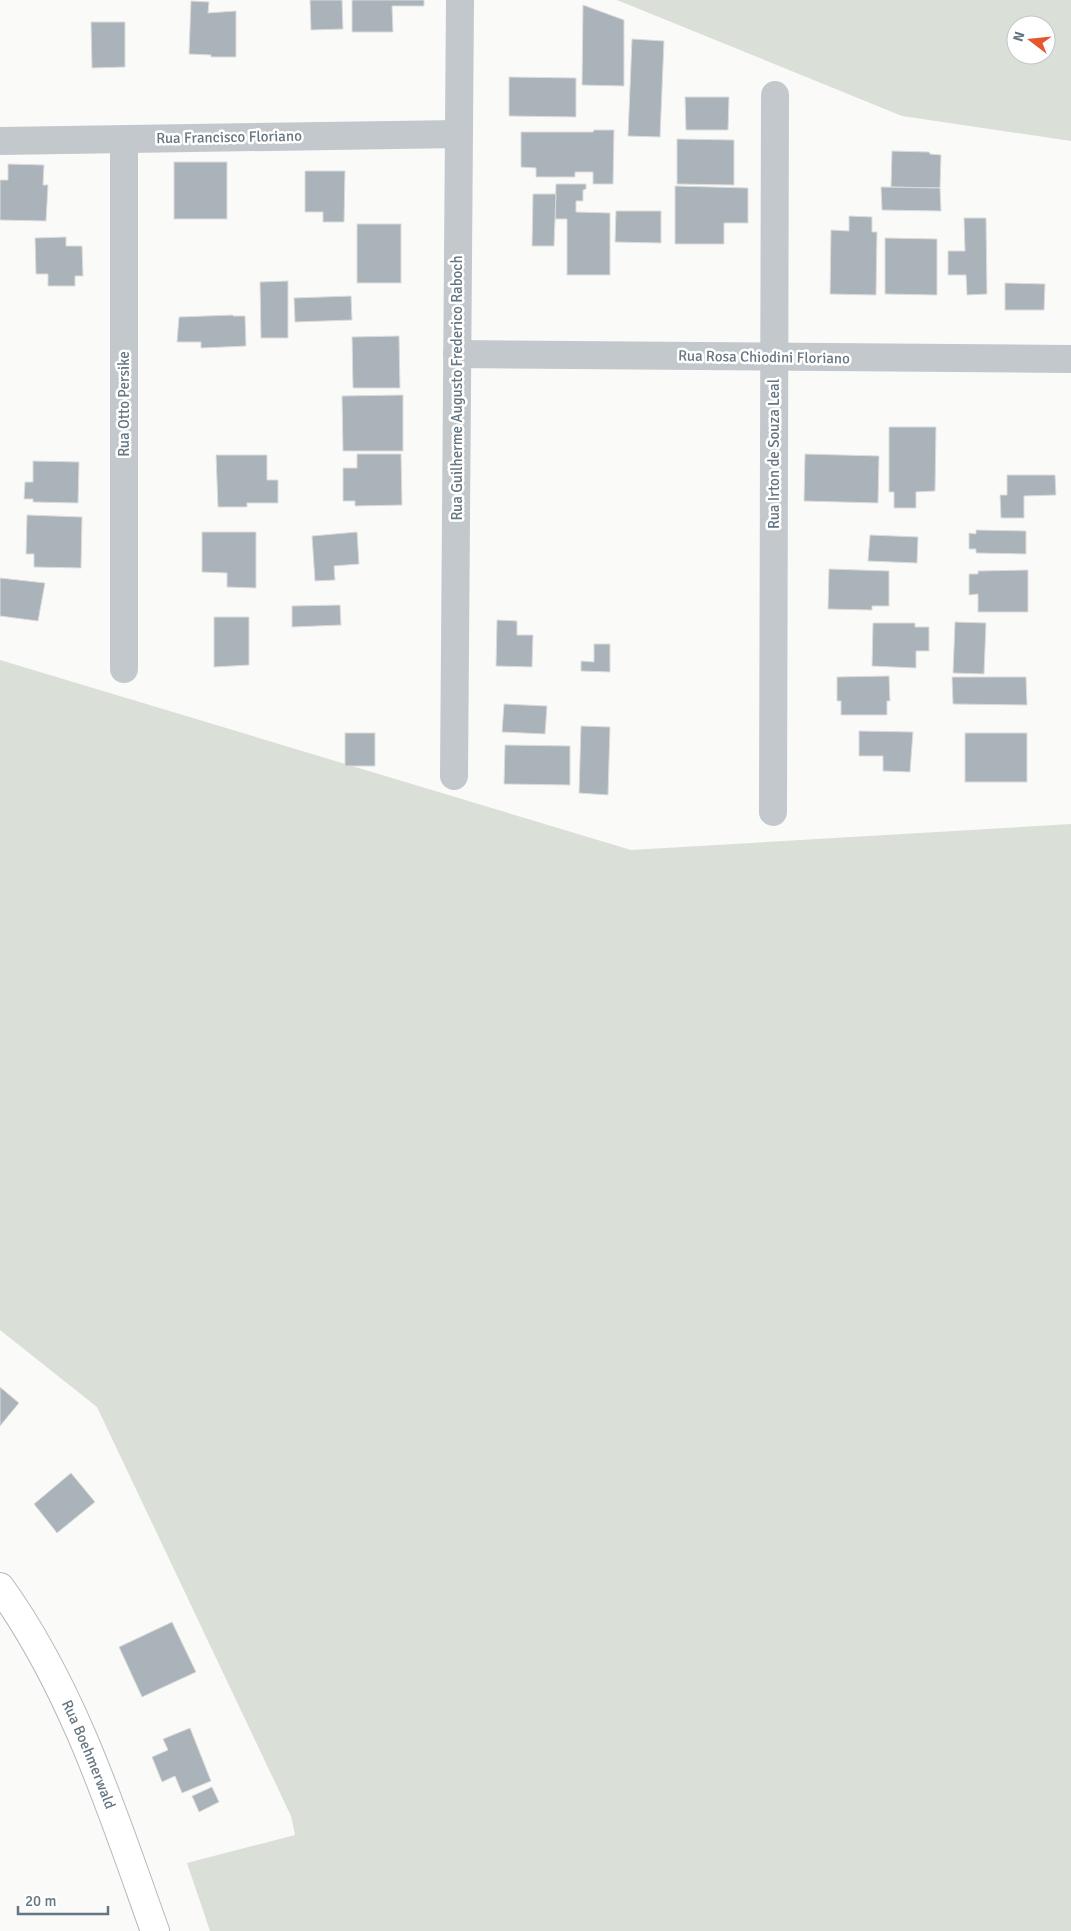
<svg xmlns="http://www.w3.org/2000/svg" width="1071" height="1931" viewBox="0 0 1071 1931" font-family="Signika,sans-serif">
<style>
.green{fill:#dadfd7;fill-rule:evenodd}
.building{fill:#aab3b9;stroke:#dcdcda}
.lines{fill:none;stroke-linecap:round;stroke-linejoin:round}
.major-casing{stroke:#b5babe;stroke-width:30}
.minor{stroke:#c3c8cc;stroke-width:28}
.major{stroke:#fff;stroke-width:28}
.labels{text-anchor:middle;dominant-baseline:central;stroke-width:5;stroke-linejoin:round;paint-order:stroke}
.street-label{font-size:15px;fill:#657683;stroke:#fff}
</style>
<rect width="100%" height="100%" fill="#fafaf8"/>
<g class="green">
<path d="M617,0H1071V141L902,116ZM1016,25H1046V55H1016Z"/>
<path d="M0,660L631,850L1071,824V1931H210L187,1863L295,1835L291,1816L97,1407L0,1330Z"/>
</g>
<g class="building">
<path d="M310,0H342L343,29L311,30Z"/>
<path d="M352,0H424V6H392L393,32H352Z"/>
<path d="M191,1L209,2L208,13L236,11V57H211V55L189,54Z"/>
<path d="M583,5L624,20V86L582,85Z"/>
<path d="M91,22H125V67L92,68Z"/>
<path d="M632,39L664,41L660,137L628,136Z"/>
<path d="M509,77L576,78V117L509,116Z"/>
<path d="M685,97H729L728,130H686Z"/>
<path d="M594,130H614L613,184H593V172H575V177H536V168L521,167V132H593Z"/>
<path d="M677,139L734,140V185L677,184Z"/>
<path d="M892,151L929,152L930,154L941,155L940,188L891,187Z"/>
<rect x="174" y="162" width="53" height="57"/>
<path d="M8,164L44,165L43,185H48L46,221L0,220V180H8Z"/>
<path d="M305,171H345L344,222H323V212H305Z"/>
<path d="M556,184H586V189L583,190V201H576V212L610,213V275H567V219H555Z"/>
<path d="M675,186L748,188V223H724V244H675Z"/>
<path d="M881,187L940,188L941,211L882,210Z"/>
<path d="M533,194H556L554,246H532Z"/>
<path d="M616,211H661V243L615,242Z"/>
<path d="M849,216L872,217V232H877L876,295L830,294L831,230L849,231Z"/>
<path d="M964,218H986L987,294L967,295L966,275H948V251H965Z"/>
<rect x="357" y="224" width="44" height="59"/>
<path d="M66,237V246H82L83,276H75V286H48V274H36L35,238Z"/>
<path d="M885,238L937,239V295L885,294Z"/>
<path d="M288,281V338H261L260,282Z"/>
<path d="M1005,283L1045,284L1044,310H1005Z"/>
<path d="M351,296L352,320L295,322L294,298Z"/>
<path d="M233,315V316H245L246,346L201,348V342H177L179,317Z"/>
<path d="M399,336L400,388H353L352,337Z"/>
<path d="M403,395V451H343L342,396Z"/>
<path d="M889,427H936L935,491L916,492V508H894V492H889Z"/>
<path d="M357,454H401L402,505L355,506V501H343V468H357Z"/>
<path d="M805,454L879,456L878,503L804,501Z"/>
<path d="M216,455H267V480H278V503H247V507H218Z"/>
<path d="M33,461L79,462L78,503L33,502V499H24L25,482H33Z"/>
<path d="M1007,475H1055L1056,495L1024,496V518H1001L1000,495H1007Z"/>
<path d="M27,515L82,517L81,568L34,567V554H26Z"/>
<path d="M976,530L1026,531V554L976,553V549H969V533L976,534Z"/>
<path d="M202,532H256V588L227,587V573L202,572Z"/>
<path d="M357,532L359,564L334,566L335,580L315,581L312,536Z"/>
<path d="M870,535L918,537L917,563L868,561Z"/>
<path d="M829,569L889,571V606H872V610L828,609Z"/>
<path d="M1028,570V612H978V594L969,595V574H978V571Z"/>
<path d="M0,578L45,583L38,621L0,616Z"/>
<path d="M340,605L341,625L292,627V606Z"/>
<path d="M214,617H249V665L214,667Z"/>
<path d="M497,620L517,621V635H533L532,667L496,666Z"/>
<path d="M955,622L986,623L984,674L953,673Z"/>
<path d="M873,623H915V627H929V651H916V668L872,666Z"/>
<path d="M594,644H610V672L581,671V661L594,662Z"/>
<path d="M889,676L890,701H887V715H841V701H837V677Z"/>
<path d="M952,677H1026L1027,705L953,704Z"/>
<path d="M504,704L547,706L545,734L502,732Z"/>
<path d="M581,726L610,727L608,795L579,793Z"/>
<path d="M859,731L913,732L910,772L883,771V756H859Z"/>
<rect x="345" y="733" width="30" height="33"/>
<rect x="965" y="733" width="62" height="49"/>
<path d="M505,745L570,746V785L504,784Z"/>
<path d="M0,1387L19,1403L0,1426Z"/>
<path d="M71,1473L95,1502L57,1533L34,1504Z"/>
<path d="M172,1622L196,1672L142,1697L119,1647Z"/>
<path d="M190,1728L211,1781L182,1793L175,1776L162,1782L152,1757L168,1750L163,1739Z"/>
<path d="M212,1787L219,1802L199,1812L192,1796Z"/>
</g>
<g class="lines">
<defs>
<g id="major">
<path id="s1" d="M0,1587C74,1690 113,1814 155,1931"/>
</g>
</defs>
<use href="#major" class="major-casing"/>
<g class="minor">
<path d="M0,141L459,134"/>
<path d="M457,354L1071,359"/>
<path d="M124,669V139"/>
<path d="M454,776L460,0"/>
<path d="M773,812L775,95"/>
</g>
<use href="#major" class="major"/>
</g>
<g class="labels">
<g class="street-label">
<text transform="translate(229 137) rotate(-1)">Rua Francisco Floriano</text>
<text transform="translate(764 357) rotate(1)">Rua Rosa Chiodini Floriano</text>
<text transform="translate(457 388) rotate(-90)">Rua Guilherme Augusto Frederico Raboch</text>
<text transform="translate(124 404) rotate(-90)">Rua Otto Persike</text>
<text transform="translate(774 454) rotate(-90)">Rua Irton de Souza Leal</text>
<text stroke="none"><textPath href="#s1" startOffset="190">Rua Boehmerwald</textPath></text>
</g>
</g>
<g transform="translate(1031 40) rotate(286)"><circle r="24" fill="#ffffff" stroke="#c1c8cd"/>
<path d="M0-4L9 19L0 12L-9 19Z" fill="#e4572e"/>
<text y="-8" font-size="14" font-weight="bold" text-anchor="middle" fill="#657683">N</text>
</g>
<path d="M18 1906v8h90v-8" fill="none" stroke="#657683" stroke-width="2.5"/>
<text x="25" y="1906" font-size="15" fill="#657683" stroke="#ffffff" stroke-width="4" paint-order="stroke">20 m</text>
</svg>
